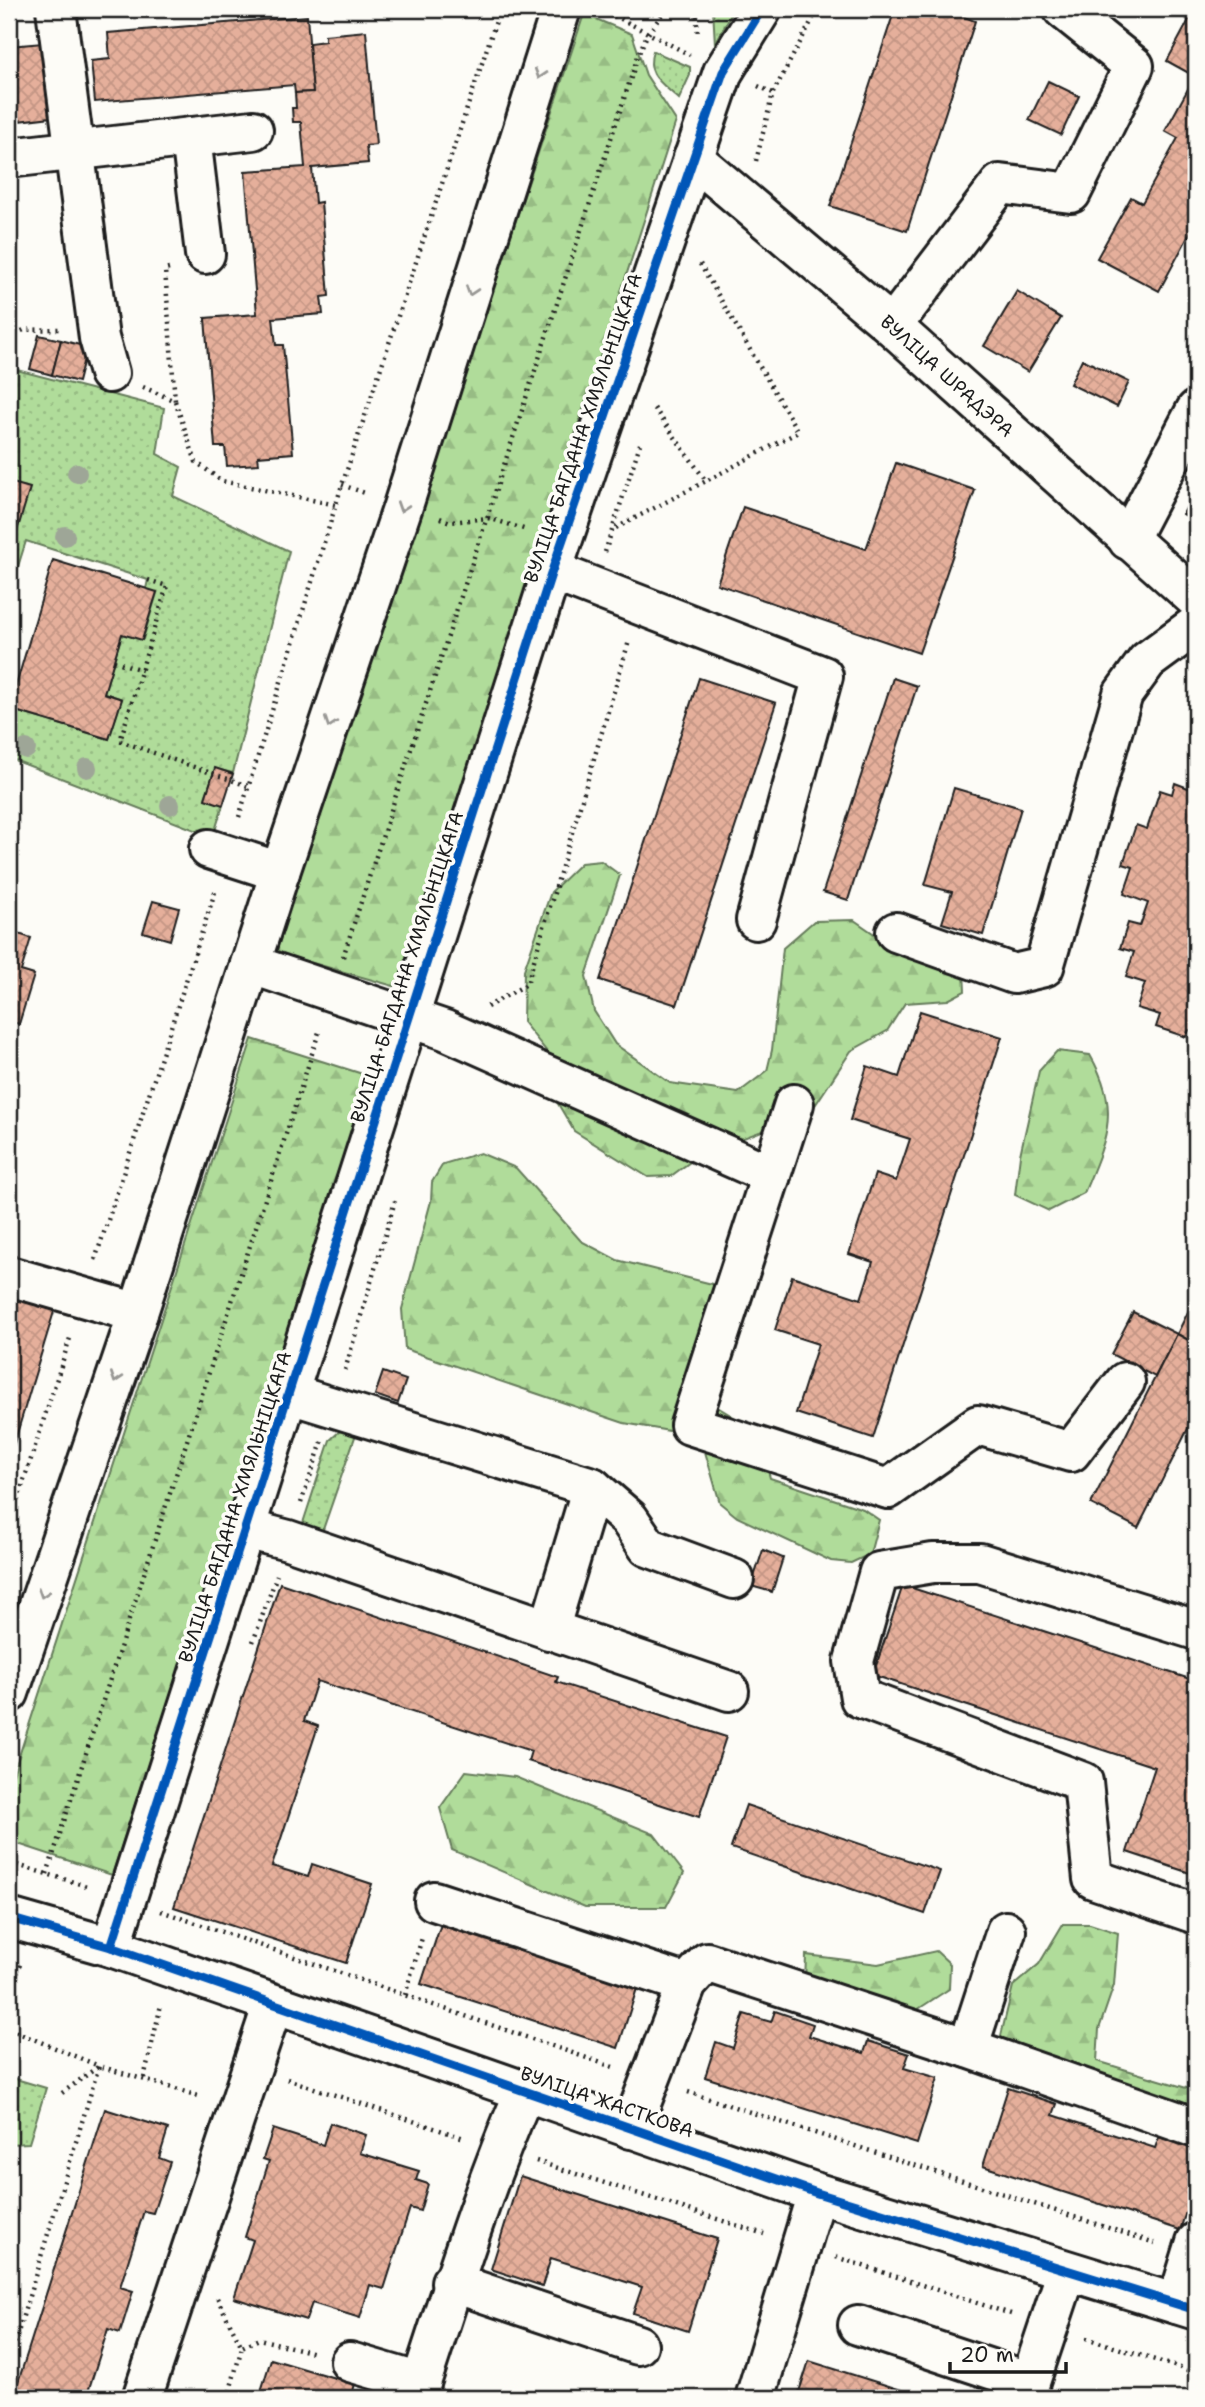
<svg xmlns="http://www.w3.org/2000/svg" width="1205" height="2407" viewBox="0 0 1205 2407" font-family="'Shantell Sans',sans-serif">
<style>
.grass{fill:url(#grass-dots);stroke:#667c5b;stroke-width:2}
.forest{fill:url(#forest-firs);stroke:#667c5b;stroke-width:2}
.building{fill:url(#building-cross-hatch);stroke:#1c1c1c;stroke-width:2}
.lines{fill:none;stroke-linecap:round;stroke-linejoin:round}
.minor-casing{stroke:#1c1c1c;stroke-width:44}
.path{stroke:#1c1c1c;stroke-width:4.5;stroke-dasharray:2 5;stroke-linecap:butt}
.minor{stroke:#fdfcf7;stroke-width:38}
.cycleway-casing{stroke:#fdfcf7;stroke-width:13}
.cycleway{stroke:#0057b8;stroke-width:9}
.tree{fill:#9ea697}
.oneway{stroke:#989794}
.labels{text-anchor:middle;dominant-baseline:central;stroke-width:7;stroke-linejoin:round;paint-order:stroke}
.street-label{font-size:19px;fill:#1c1c1c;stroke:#fdfcf7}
</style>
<defs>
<pattern id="grass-dots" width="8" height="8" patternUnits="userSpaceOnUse" patternTransform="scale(1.75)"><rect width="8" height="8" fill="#b0dc9a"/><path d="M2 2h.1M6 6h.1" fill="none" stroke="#97bc84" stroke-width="1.8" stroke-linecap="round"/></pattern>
<pattern id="forest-firs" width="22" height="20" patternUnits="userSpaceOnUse" patternTransform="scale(1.75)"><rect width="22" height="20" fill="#b0dc9a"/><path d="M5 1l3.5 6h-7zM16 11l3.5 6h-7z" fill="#97bc84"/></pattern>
<pattern id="building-cross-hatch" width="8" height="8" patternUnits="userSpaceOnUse" patternTransform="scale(1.75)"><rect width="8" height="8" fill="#e5af9b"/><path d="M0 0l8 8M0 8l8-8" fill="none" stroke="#c49685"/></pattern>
</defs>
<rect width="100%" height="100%" fill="#fdfcf7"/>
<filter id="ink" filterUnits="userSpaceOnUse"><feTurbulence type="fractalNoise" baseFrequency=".0143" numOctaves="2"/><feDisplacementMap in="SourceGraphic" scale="14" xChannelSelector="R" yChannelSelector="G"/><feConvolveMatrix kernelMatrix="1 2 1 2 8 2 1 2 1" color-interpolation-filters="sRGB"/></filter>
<g filter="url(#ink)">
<g class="grass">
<path d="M713,9H734L715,44Z"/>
<path d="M653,51L690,67V75L679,99C662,83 645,75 653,51Z"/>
<path d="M9,368L164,408L157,454L181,467L173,496L289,551L233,773L215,769L205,798L223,805L213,837L9,758V709L109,739L122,699L104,693L122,634L143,639L157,593L146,589L148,580L26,541L9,595Z"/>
<path d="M342,1429L357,1431L319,1541L305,1534L303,1523L330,1440Z"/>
<path d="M9,2077L46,2088L29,2143L9,2144Z"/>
</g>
<g class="forest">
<path d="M584,14L632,34L646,75L676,121L397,987L274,952Z"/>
<path d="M601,861L620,875L586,976L594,1011L615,1044L670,1083L738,1093L767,1071L772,1050L783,948L814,921L854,920L905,955L964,972L965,991L948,1000L905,1003L887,1031L851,1051L810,1113L701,1154L671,1176L648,1177L574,1131L554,1097L547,1052L523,1022L524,970L551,892L581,863Z"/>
<path d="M252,1039L372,1077L112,1875L9,1841V1787Z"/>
<path d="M1057,1051L1090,1055C1122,1110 1106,1140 1084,1193L1049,1211L1015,1195L1020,1155L1039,1071Z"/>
<path d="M480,1153L516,1168L581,1241L617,1260L712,1284L727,1296L696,1394L747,1425L760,1441L770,1478L863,1509L879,1520L870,1554L851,1563L831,1561L737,1517L720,1503L703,1445L686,1434L624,1423L405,1349L402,1309L431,1201L432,1182L443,1164Z"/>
<path d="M466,1771L515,1777L654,1834L684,1873L666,1907H585L452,1850L440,1808Z"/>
<path d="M1063,1924H1090L1118,1933L1114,1985L1099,2029L1097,2061L1193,2090L1191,2115L999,2044L1013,1986L1039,1964Z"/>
<path d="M936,1951L950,1964L949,1989L906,2017L805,1984L806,1955L878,1964Z"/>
</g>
<g class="building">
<path d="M895,9H961L959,15L975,21L907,231L830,206Z"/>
<path d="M1169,9H1196V77L1167,61L1189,20Z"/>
<path d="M307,16L313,92L295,93L294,85L95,102L91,61L110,59L108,33Z"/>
<path d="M366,31L376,145L366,146L368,163L312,168L315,203L321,202L329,296L321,297L323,314L273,318L276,345H283L293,453L258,456L259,464L227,466L225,447H215L205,318L257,314L245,171L305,167L301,122H293L292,108H296L295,93L313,92L309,43L325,41V35Z"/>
<path d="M43,43L51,117L9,122V46Z"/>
<path d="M1195,76L1196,222L1159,291L1097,258L1131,197L1142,203L1178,138L1165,131Z"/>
<path d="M1048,81L1079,96L1061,135L1029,120Z"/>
<path d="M1017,291L1061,318L1028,372L984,346Z"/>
<path d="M39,335L61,340L52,375L30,369Z"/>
<path d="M61,340L87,347L78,382L52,375Z"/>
<path d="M1082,359L1129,382L1117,407L1070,384Z"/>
<path d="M896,463L975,490L919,653L717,584L743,507L866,549Z"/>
<path d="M9,482L30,488L11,551L9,550Z"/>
<path d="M1196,489V521L1183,514Z"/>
<path d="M53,560L157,592L142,640L122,634L104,693L122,699L109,739L9,709Z"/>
<path d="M699,678L776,703L677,1005L600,980Z"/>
<path d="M893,678L917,686L848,900L823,892Z"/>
<path d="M215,768L233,774L223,805L205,799Z"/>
<path d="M1175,783L1196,791V1032L1189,1030L1186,1037L1156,1027L1160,1015L1137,1008L1145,983L1126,977L1134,952L1120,948L1128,923L1140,926L1148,903L1124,894L1133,867L1123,864L1136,825L1147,829L1160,790L1172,794Z"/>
<path d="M954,788L1021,808L983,935L942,923L952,892L925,885Z"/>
<path d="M153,901L179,908L170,940L143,932Z"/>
<path d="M9,931L31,938L21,971L34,975L19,1024L9,1021Z"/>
<path d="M920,1011L1002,1037L873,1438L796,1413L818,1344L775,1330L792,1276L861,1299L873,1262L849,1254L875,1174L896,1181L910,1139L850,1120L867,1066L899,1077Z"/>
<path d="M9,1291L56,1305L9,1460Z"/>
<path d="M1196,1296V1344L1177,1334Z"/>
<path d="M1133,1312L1177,1334L1155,1377L1111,1354Z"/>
<path d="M1177,1334L1196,1344V1413L1138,1528L1091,1504Z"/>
<path d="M383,1372L406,1380L398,1403L375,1395Z"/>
<path d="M763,1550L783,1558L772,1592L751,1586Z"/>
<path d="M280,1583L558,1677L556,1682L726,1737L699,1817L528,1761L531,1751L317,1681L304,1721L318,1726L272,1866L308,1877L312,1864L372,1884L346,1963L174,1907Z"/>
<path d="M903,1585L1196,1681V1875L1127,1852L1155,1767L873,1675Z"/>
<path d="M746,1805L940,1871L925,1914L731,1848Z"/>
<path d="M444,1915L640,1979L618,2048L421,1984Z"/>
<path d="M775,2011L813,2024L809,2036L864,2053L868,2041L909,2054L904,2068L938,2078L917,2144L705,2077L716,2042L733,2048L744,2014L771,2022Z"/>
<path d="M1008,2088L1057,2104L1053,2115L1155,2148L1159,2137L1196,2149V2181L1180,2230L983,2166Z"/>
<path d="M105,2109L168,2129L159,2158L170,2162L153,2213L144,2211L120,2287L133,2291L120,2333L108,2329L86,2398H13Z"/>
<path d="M330,2123L366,2135L360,2153L419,2171L416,2180L428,2184L420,2211L410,2208L384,2289L370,2285L360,2318L312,2303L306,2320L234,2298L253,2240L245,2237L269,2161L263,2159L273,2129L323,2145Z"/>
<path d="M520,2176L717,2239L688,2331L633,2313L642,2287L551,2258L542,2286L491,2269Z"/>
<path d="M271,2359L355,2384L351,2398H259Z"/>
<path d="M809,2361L927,2398H797Z"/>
</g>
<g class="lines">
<defs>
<g id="minor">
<path d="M56,9L99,338L109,373"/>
<path d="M191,137L205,254"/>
<path d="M9,158L253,130"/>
<path d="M693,158L892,326L1196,599"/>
<path d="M892,326L1000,184L1071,193L1134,66L1063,9"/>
<path d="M1128,540L1196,410"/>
<path d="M552,571L823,676L756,920"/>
<path d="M209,849L280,872"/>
<path d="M896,932L1014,974L1044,967L1123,694L1147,661L1196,625"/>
<path d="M250,964L445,1030L771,1175"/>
<path d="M794,1104L690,1425L888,1489L978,1425L1071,1452L1125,1382"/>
<path d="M9,1276L138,1313"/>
<path d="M290,1394L592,1487L629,1519L648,1547L734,1579"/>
<path d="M246,1529L288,1540L729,1691"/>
<path d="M549,1630L592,1487"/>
<path d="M1196,1630L980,1563H933L879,1572L854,1661L860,1698L1083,1782L1093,1879L1196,1914"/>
<path d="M9,1693L138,1313L280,872L403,506L561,9"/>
<path d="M434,1901L687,1984"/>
<path d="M9,1918L111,1947L817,2193L1196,2310"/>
<path d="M111,1947L552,571L723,72L762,9"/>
<path d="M968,2048L1006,1931"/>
<path d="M631,2129L687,1984L707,1962L968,2048L1196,2128"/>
<path d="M451,2282L638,2345"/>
<path d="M1177,2304L1196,2242"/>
<path d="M858,2325L1030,2382L1067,2271"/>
<path d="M350,2362L421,2383"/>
<path d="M142,2398L273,2004"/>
<path d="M416,2398C450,2295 481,2191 525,2091"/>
<path d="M755,2398L817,2193"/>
</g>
</defs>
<use href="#minor" class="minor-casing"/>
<g class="path">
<path d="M602,9L690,55"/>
<path d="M696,9L698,35"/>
<path d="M758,86L773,93"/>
<path d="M756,161L773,93L818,9"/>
<path d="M700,264L798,432L706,481"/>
<path d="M169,269L165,270L175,401"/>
<path d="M9,337L24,330L59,329"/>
<path d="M143,387L175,401L196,462L222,481L336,505"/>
<path d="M342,485L368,494"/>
<path d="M440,518L450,522L488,518L527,530"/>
<path d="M616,528L706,481L652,405"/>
<path d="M605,552L640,444"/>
<path d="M148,580L167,586L120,741L248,786"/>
<path d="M114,661L142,670"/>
<path d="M239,817L342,485L500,9"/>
<path d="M343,957L639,53L647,35L666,9"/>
<path d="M487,1007L527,984L629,641"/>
<path d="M95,1260L215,892"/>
<path d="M345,1370L395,1201"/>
<path d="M301,1503L322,1442"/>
<path d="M9,1527L71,1335"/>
<path d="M253,1642L277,1575"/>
<path d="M17,1865L90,1887"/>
<path d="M47,1874L320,1029"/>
<path d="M161,1911L613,2067"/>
<path d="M405,1995L422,1938"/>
<path d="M9,2000L21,1961"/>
<path d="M9,2029L99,2066L9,2362"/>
<path d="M144,2078L161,2005"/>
<path d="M287,2079L464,2138"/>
<path d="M688,2092L1155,2243"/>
<path d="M62,2093L99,2066L202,2097"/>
<path d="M536,2161L764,2234"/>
<path d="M836,2257L1014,2315"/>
<path d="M217,2298L242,2347L259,2339L315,2353"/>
<path d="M1086,2338L1196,2373"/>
<path d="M228,2398L242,2347"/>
</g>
<use href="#minor" class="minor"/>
<defs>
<g id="cycleway">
<path d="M9,1918L111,1947L817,2193L1196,2310"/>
<path d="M111,1947L552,571L723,72L762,9"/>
</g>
</defs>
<use href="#cycleway" class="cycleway-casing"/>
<use href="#cycleway" class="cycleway"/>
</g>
<g class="tree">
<circle cx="77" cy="473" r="10"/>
<circle cx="65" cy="536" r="10"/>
<circle cx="26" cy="749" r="10"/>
<circle cx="87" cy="768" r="10"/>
<circle cx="170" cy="805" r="10"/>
</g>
<defs><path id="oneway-chevron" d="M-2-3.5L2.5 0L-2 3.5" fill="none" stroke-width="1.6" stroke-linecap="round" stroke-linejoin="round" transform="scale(1.75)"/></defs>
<g class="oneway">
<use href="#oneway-chevron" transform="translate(540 74) rotate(108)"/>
<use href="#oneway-chevron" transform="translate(471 291) rotate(108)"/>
<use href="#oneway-chevron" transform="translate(402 507) rotate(108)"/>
<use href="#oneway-chevron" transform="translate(330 723) rotate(109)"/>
<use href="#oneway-chevron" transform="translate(116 1378) rotate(109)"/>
<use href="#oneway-chevron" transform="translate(43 1593) rotate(109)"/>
</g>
</g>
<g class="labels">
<g class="street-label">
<text transform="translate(947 376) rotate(42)">ВУЛІЦА ШРАДЭРА</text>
<text transform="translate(583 428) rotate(-71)">ВУЛІЦА БАГДАНА ХМЯЛЬНІЦКАГА</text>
<text transform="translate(407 967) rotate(-72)">ВУЛІЦА БАГДАНА ХМЯЛЬНІЦКАГА</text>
<text transform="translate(235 1507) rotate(-72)">ВУЛІЦА БАГДАНА ХМЯЛЬНІЦКАГА</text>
<text transform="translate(607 2102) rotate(19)">ВУЛІЦА ЖАСТКОВА</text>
</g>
</g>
<rect width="1205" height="2407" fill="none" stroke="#fdfcf7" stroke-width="35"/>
<rect x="18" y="18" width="1170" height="2372" fill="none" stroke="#1c1c1c" stroke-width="2.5" filter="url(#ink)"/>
<path d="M950 2362v10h116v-10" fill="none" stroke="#1c1c1c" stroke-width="3.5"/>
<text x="960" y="2362" font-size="21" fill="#1c1c1c" stroke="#fdfcf7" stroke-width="5" paint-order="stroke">20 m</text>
</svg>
